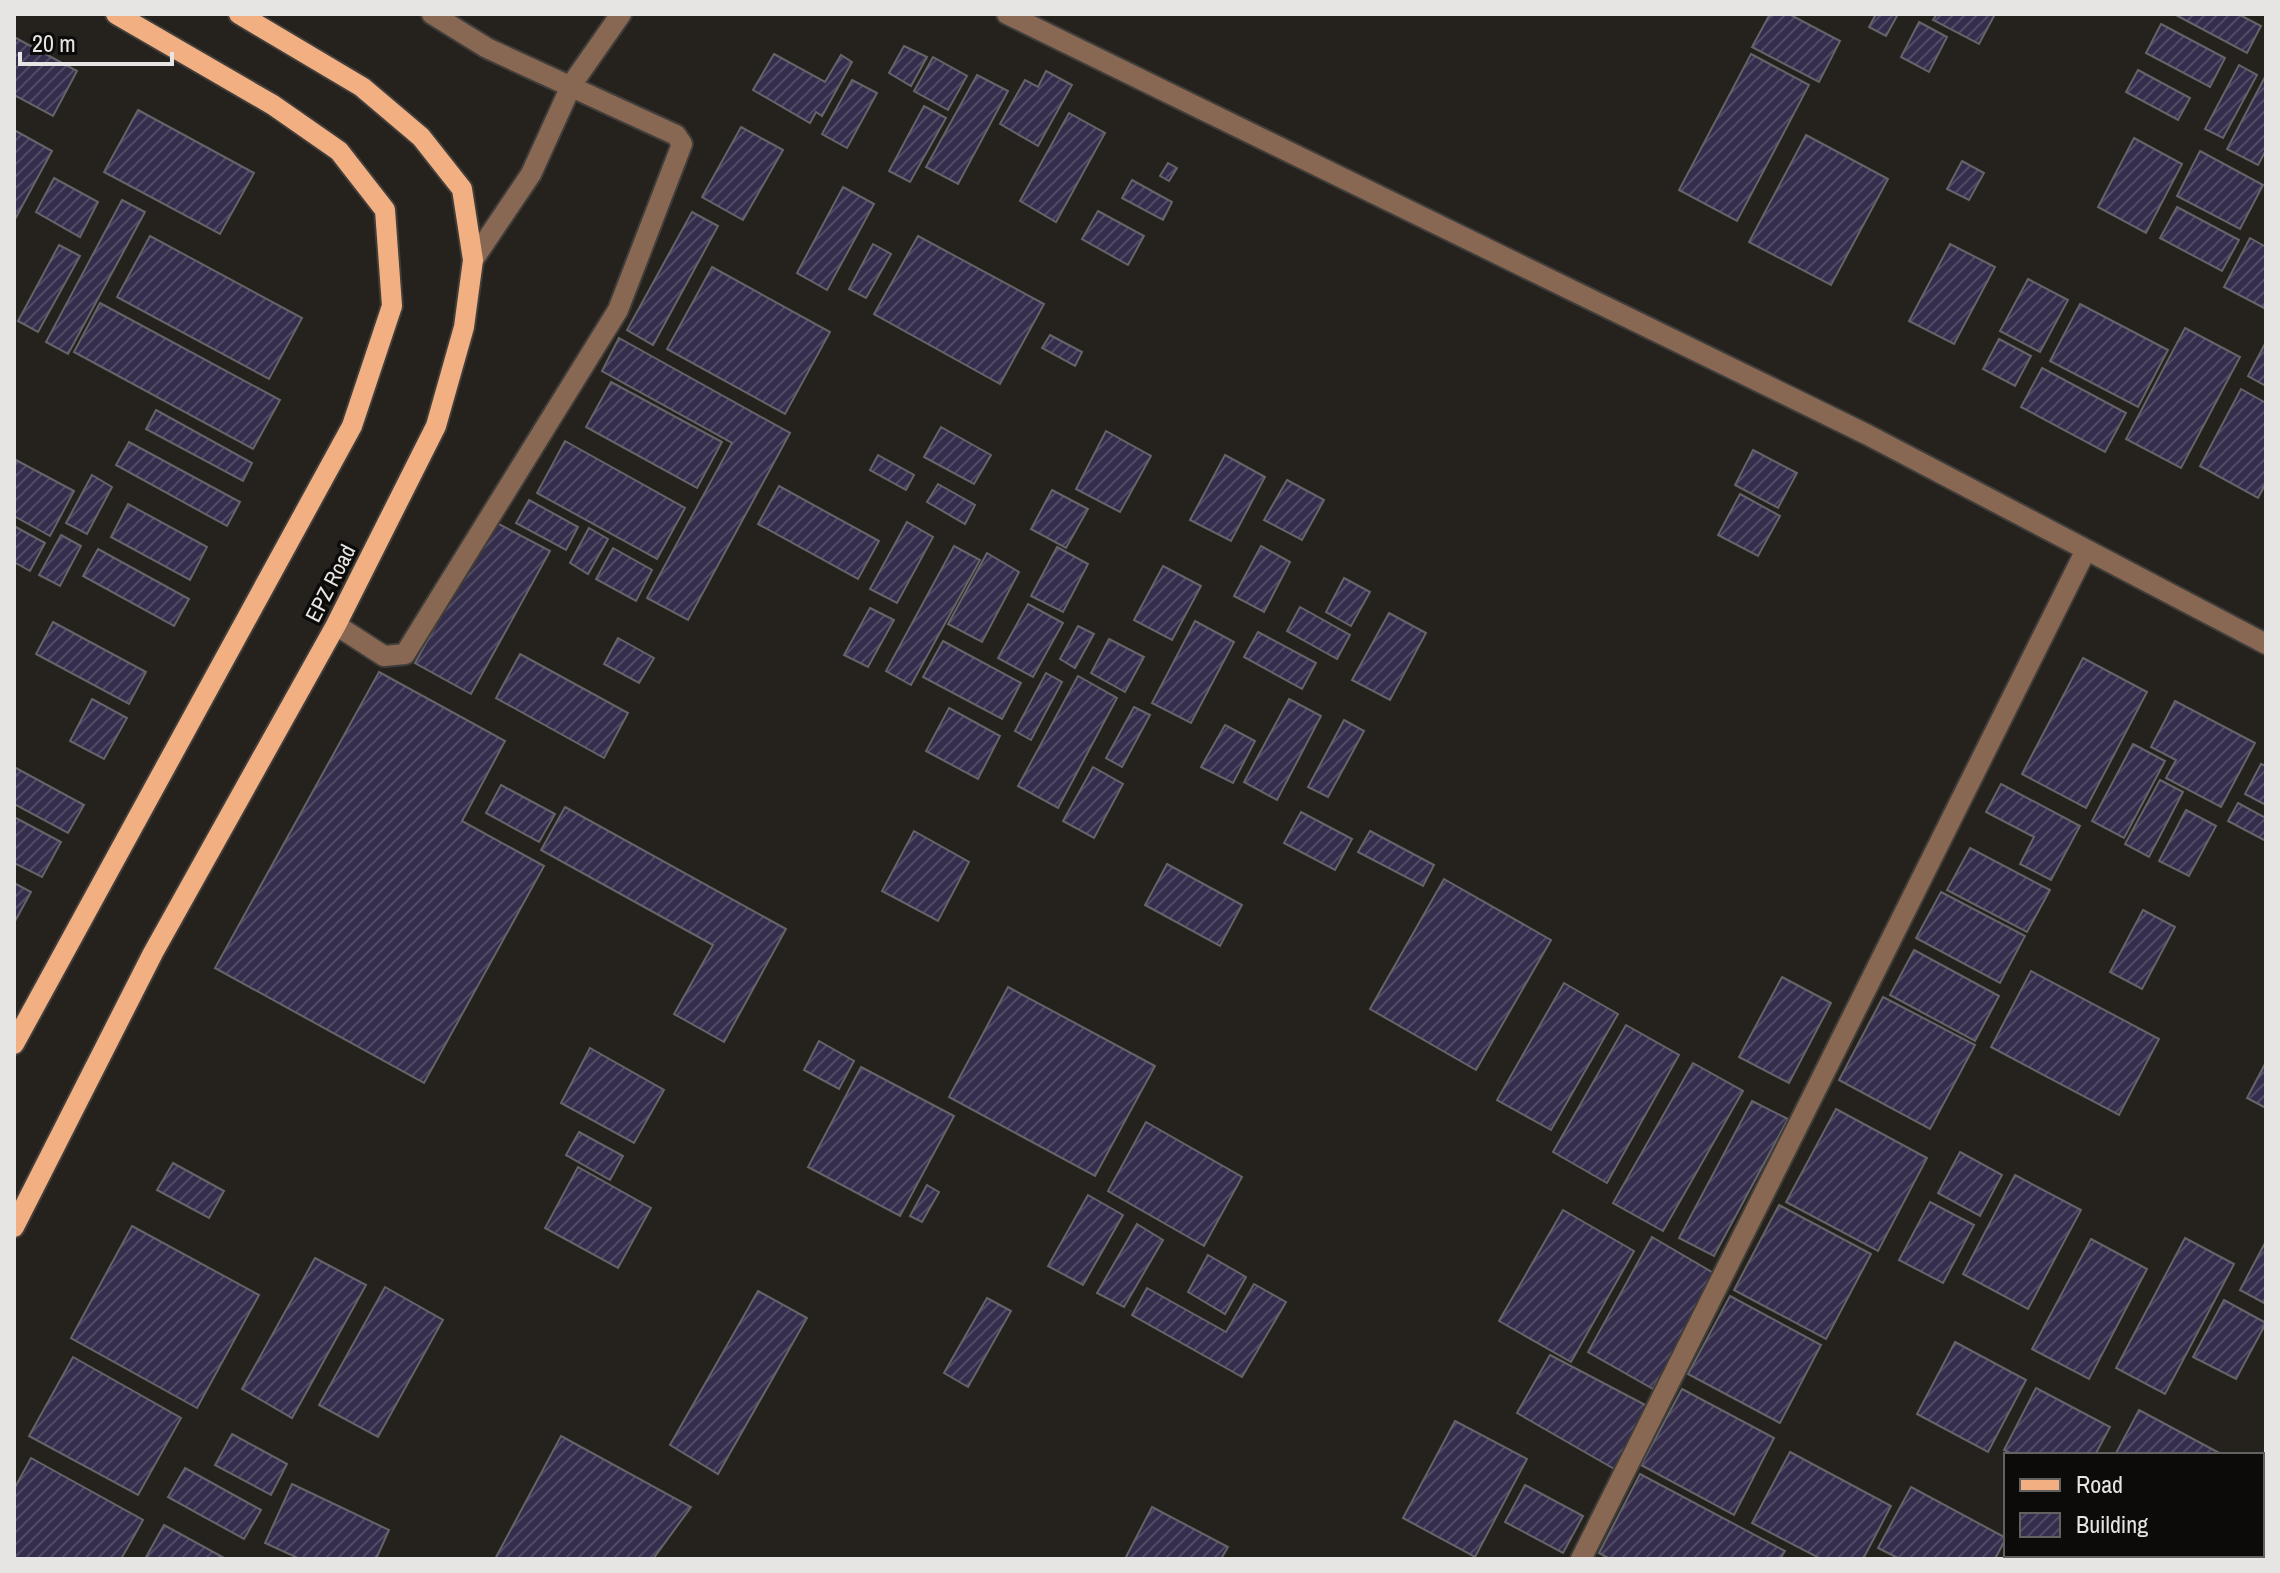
<svg xmlns="http://www.w3.org/2000/svg" width="2280" height="1573" viewBox="0 0 2280 1573" font-family="'Archivo Narrow',sans-serif">
<style>
.building{fill:url(#building-hatch);stroke:#656469;stroke-width:2}
.lines{fill:none;stroke-linecap:round;stroke-linejoin:round}
.minor-casing{stroke:#403d3a;stroke-width:24}
.major-casing{stroke:#403d3a;stroke-width:24}
.minor{stroke:#886853;stroke-width:20}
.major{stroke:#f1af82;stroke-width:20}
.labels{text-anchor:middle;dominant-baseline:central;stroke-width:7;stroke-linejoin:round;paint-order:stroke}
.street-label{font-size:22px;fill:#e7e5e3;stroke:#0d0b0a}
</style>
<defs>
<pattern id="building-hatch" width="6" height="6" patternUnits="userSpaceOnUse" patternTransform="scale(2)"><rect width="6" height="6" fill="#342d4c"/><path d="M-1 1l2-2M0 6l6-6M5 7l2-2" fill="none" stroke="#514b66"/></pattern>
</defs>
<rect width="100%" height="100%" fill="#25221e"/>
<g class="building">
<path d="M1770,14H1789L1840,41L1819,82L1752,47Z"/>
<path d="M1876,14H1898L1886,36L1869,27Z"/>
<path d="M1937,14H1995L1979,44L1933,20Z"/>
<path d="M2174,14H2238L2261,26L2247,53Z"/>
<path d="M1919,22L1947,37L1929,72L1901,57Z"/>
<path d="M2161,24L2225,58L2210,87L2146,53Z"/>
<path d="M14,37L77,71L53,116L14,95Z"/>
<path d="M904,46L927,57L911,86L889,73Z"/>
<path d="M774,54L825,82L841,55L852,62L822,116L816,112L810,123L753,90Z"/>
<path d="M1751,54L1809,85L1737,221L1679,190Z"/>
<path d="M933,57L967,76L948,110L914,91Z"/>
<path d="M2239,65L2257,75L2223,138L2205,129Z"/>
<path d="M2138,70L2190,98L2178,120L2126,92Z"/>
<path d="M1046,71L1072,85L1038,146L1000,124L1025,80L1038,87Z"/>
<path d="M977,75L1008,91L958,184L926,167Z"/>
<path d="M2265,77L2266,150L2258,165L2227,149Z"/>
<path d="M852,80L877,93L847,148L822,134Z"/>
<path d="M924,106L946,118L910,182L889,171Z"/>
<path d="M138,110L254,173L220,234L104,172Z"/>
<path d="M1069,113L1105,133L1056,222L1020,201Z"/>
<path d="M741,127L783,150L743,220L702,197Z"/>
<path d="M14,130L52,151L14,221Z"/>
<path d="M1806,135L1888,179L1831,285L1749,242Z"/>
<path d="M2134,138L2182,164L2146,233L2098,207Z"/>
<path d="M2200,151L2263,185L2240,229L2177,196Z"/>
<path d="M1962,161L1984,173L1969,200L1947,189Z"/>
<path d="M1168,163L1177,168L1169,181L1160,176Z"/>
<path d="M54,178L98,202L80,237L36,212Z"/>
<path d="M1132,180L1172,202L1163,220L1122,198Z"/>
<path d="M843,187L874,204L827,290L797,273Z"/>
<path d="M122,200L145,212L68,354L46,342Z"/>
<path d="M2177,207L2239,240L2222,271L2160,238Z"/>
<path d="M1098,211L1144,236L1128,265L1082,239Z"/>
<path d="M692,212L718,226L653,345L627,330Z"/>
<path d="M150,236L302,318L269,379L117,297Z"/>
<path d="M918,236L1044,304L1000,384L874,314Z"/>
<path d="M2250,238L2266,247V309L2224,287Z"/>
<path d="M873,244L891,254L866,298L849,289Z"/>
<path d="M1950,244L1995,267L1954,344L1909,321Z"/>
<path d="M59,245L80,256L38,332L18,321Z"/>
<path d="M712,267L830,332L785,414L667,349Z"/>
<path d="M2028,279L2068,300L2040,352L2000,331Z"/>
<path d="M100,303L280,400L253,449L74,352Z"/>
<path d="M2080,304L2168,350L2138,407L2050,361Z"/>
<path d="M2185,328L2240,357L2181,468L2126,439Z"/>
<path d="M1050,335L1082,352L1075,366L1042,348Z"/>
<path d="M619,338L790,433L688,620L647,598L732,443L602,371Z"/>
<path d="M1999,339L2031,356L2015,386L1983,369Z"/>
<path d="M2266,342V386L2248,376Z"/>
<path d="M2042,368L2126,413L2105,452L2021,407Z"/>
<path d="M611,382L722,442L697,488L586,427Z"/>
<path d="M2241,389L2266,403V483L2258,498L2200,466Z"/>
<path d="M156,410L252,463L243,481L146,429Z"/>
<path d="M941,427L991,455L974,484L924,457Z"/>
<path d="M1106,431L1151,456L1120,512L1076,489Z"/>
<path d="M565,441L685,508L657,559L537,493Z"/>
<path d="M129,442L240,502L227,526L116,465Z"/>
<path d="M1753,450L1797,473L1778,508L1735,485Z"/>
<path d="M878,455L914,475L906,490L870,470Z"/>
<path d="M1225,455L1265,477L1231,541L1190,520Z"/>
<path d="M14,459L74,491L50,536L14,516Z"/>
<path d="M92,475L112,487L87,534L66,523Z"/>
<path d="M1287,480L1324,500L1302,540L1264,520Z"/>
<path d="M938,484L975,505L965,524L927,502Z"/>
<path d="M779,486L879,541L858,579L758,524Z"/>
<path d="M1052,490L1088,509L1066,548L1031,529Z"/>
<path d="M1740,494L1780,516L1758,556L1718,535Z"/>
<path d="M529,500L578,527L566,550L516,523Z"/>
<path d="M128,504L207,547L190,580L111,537Z"/>
<path d="M493,521L550,551L471,694L415,663Z"/>
<path d="M907,522L933,537L897,603L870,589Z"/>
<path d="M14,526L45,543L30,571L14,562Z"/>
<path d="M589,528L608,539L588,574L570,563Z"/>
<path d="M61,535L81,546L60,586L39,575Z"/>
<path d="M954,546L980,560L911,685L886,671Z"/>
<path d="M1261,546L1290,562L1264,612L1234,596Z"/>
<path d="M1057,547L1088,564L1063,612L1031,596Z"/>
<path d="M613,548L652,570L636,601L596,579Z"/>
<path d="M98,549L189,599L174,626L83,576Z"/>
<path d="M987,553L1019,572L982,642L948,624Z"/>
<path d="M1163,566L1201,586L1172,640L1134,620Z"/>
<path d="M1344,578L1370,592L1351,626L1326,612Z"/>
<path d="M1028,604L1063,623L1033,677L998,658Z"/>
<path d="M1300,607L1350,635L1337,659L1287,631Z"/>
<path d="M870,608L894,620L868,667L844,655Z"/>
<path d="M1389,613L1426,633L1390,700L1352,680Z"/>
<path d="M1195,621L1234,642L1191,723L1152,703Z"/>
<path d="M53,622L146,672L129,704L36,654Z"/>
<path d="M1078,626L1094,634L1075,668L1060,659Z"/>
<path d="M1258,632L1316,663L1302,689L1244,657Z"/>
<path d="M618,638L654,658L639,683L604,664Z"/>
<path d="M1109,639L1144,657L1125,692L1091,673Z"/>
<path d="M943,641L1021,683L1002,719L923,677Z"/>
<path d="M520,654L628,713L604,758L496,698Z"/>
<path d="M2083,658L2147,692L2086,808L2022,774Z"/>
<path d="M379,672L505,741L462,821L544,866L424,1083L215,968Z"/>
<path d="M1046,673L1062,682L1031,740L1015,731Z"/>
<path d="M1078,676L1117,698L1058,808L1018,786Z"/>
<path d="M92,699L127,718L104,759L70,741Z"/>
<path d="M1289,699L1321,716L1277,800L1244,782Z"/>
<path d="M2175,701L2255,743L2221,807L2166,778L2176,760L2151,747Z"/>
<path d="M1134,707L1150,715L1122,767L1106,758Z"/>
<path d="M949,708L1000,736L978,779L926,751Z"/>
<path d="M1344,720L1364,731L1328,797L1308,787Z"/>
<path d="M1225,725L1255,741L1233,783L1201,767Z"/>
<path d="M2133,744L2165,761L2124,838L2092,821Z"/>
<path d="M2261,764L2266,766V805L2245,794Z"/>
<path d="M14,767L84,805L68,833L14,804Z"/>
<path d="M1093,767L1123,784L1094,838L1063,821Z"/>
<path d="M2160,780L2183,792L2149,857L2125,844Z"/>
<path d="M2001,784L2080,826L2051,880L2020,864L2034,837L1986,812Z"/>
<path d="M501,785L555,814L539,842L486,813Z"/>
<path d="M2238,803L2266,818V841L2228,821Z"/>
<path d="M565,807L786,929L724,1042L674,1014L713,945L541,850Z"/>
<path d="M2186,810L2216,826L2189,876L2159,861Z"/>
<path d="M1301,812L1352,839L1335,870L1284,843Z"/>
<path d="M14,817L61,842L42,877L14,863Z"/>
<path d="M914,831L969,862L938,921L882,891Z"/>
<path d="M1370,831L1434,865L1423,886L1358,852Z"/>
<path d="M1970,848L2050,890L2027,932L1947,890Z"/>
<path d="M1167,864L1242,905L1220,946L1145,905Z"/>
<path d="M1444,879L1551,940L1476,1070L1370,1009Z"/>
<path d="M14,883L31,892L14,923Z"/>
<path d="M1941,892L2025,936L2000,983L1916,938Z"/>
<path d="M2143,910L2175,927L2142,989L2110,972Z"/>
<path d="M1914,950L1999,996L1975,1041L1890,995Z"/>
<path d="M2031,971L2159,1039L2119,1115L1991,1047Z"/>
<path d="M1782,977L1831,1003L1789,1083L1739,1057Z"/>
<path d="M1564,983L1618,1014L1551,1130L1497,1100Z"/>
<path d="M1008,987L1155,1066L1095,1176L949,1097Z"/>
<path d="M1883,997L1975,1045L1930,1129L1839,1080Z"/>
<path d="M1626,1025L1679,1055L1607,1183L1553,1152Z"/>
<path d="M819,1041L854,1061L839,1089L804,1070Z"/>
<path d="M590,1048L664,1090L634,1143L561,1103Z"/>
<path d="M1693,1063L1743,1091L1663,1231L1613,1203Z"/>
<path d="M2265,1064L2266,1065V1108L2247,1098Z"/>
<path d="M861,1067L954,1116L900,1216L808,1167Z"/>
<path d="M1752,1101L1788,1119L1714,1256L1679,1238Z"/>
<path d="M1836,1109L1927,1158L1878,1251L1786,1202Z"/>
<path d="M1146,1122L1242,1177L1204,1246L1108,1191Z"/>
<path d="M579,1132L623,1156L610,1180L566,1155Z"/>
<path d="M1960,1152L2002,1175L1980,1216L1938,1193Z"/>
<path d="M173,1163L224,1191L209,1218L157,1190Z"/>
<path d="M578,1167L651,1208L618,1268L545,1228Z"/>
<path d="M2015,1175L2081,1210L2028,1309L1963,1274Z"/>
<path d="M927,1185L939,1192L922,1222L910,1216Z"/>
<path d="M1088,1195L1123,1215L1083,1285L1048,1266Z"/>
<path d="M1930,1202L1974,1225L1943,1283L1899,1260Z"/>
<path d="M1779,1205L1871,1254L1826,1339L1734,1290Z"/>
<path d="M1563,1210L1634,1251L1571,1362L1499,1321Z"/>
<path d="M1137,1224L1163,1240L1124,1307L1097,1293Z"/>
<path d="M132,1226L259,1295L197,1408L71,1338Z"/>
<path d="M1652,1237L1717,1275L1653,1389L1588,1352Z"/>
<path d="M2185,1238L2234,1264L2165,1394L2116,1368Z"/>
<path d="M2091,1239L2147,1269L2089,1379L2032,1349Z"/>
<path d="M2265,1243H2266V1304L2240,1290Z"/>
<path d="M1208,1255L1246,1277L1225,1314L1188,1292Z"/>
<path d="M315,1258L366,1285L292,1418L242,1389Z"/>
<path d="M1254,1284L1286,1302L1242,1377L1132,1315L1147,1288L1226,1332Z"/>
<path d="M385,1287L443,1320L378,1437L319,1405Z"/>
<path d="M758,1291L807,1318L718,1474L670,1445Z"/>
<path d="M1730,1296L1821,1345L1780,1423L1688,1374Z"/>
<path d="M987,1298L1011,1311L968,1387L944,1373Z"/>
<path d="M2224,1300L2266,1323L2236,1379L2193,1357Z"/>
<path d="M1955,1342L2026,1380L1988,1452L1917,1414Z"/>
<path d="M1550,1355L1651,1408L1616,1470L1517,1413Z"/>
<path d="M73,1357L181,1418L138,1495L29,1436Z"/>
<path d="M2036,1388L2110,1427L2095,1455H2014L2004,1450Z"/>
<path d="M1682,1389L1774,1438L1734,1515L1641,1465Z"/>
<path d="M2139,1410L2223,1455H2115Z"/>
<path d="M1455,1421L1527,1459L1475,1557L1403,1518Z"/>
<path d="M232,1434L287,1464L271,1495L215,1465Z"/>
<path d="M561,1436L691,1507L653,1559H495Z"/>
<path d="M1790,1452L1891,1506L1863,1559H1821L1752,1523Z"/>
<path d="M31,1458L143,1520L121,1559H14V1489Z"/>
<path d="M185,1468L261,1510L244,1539L168,1497Z"/>
<path d="M1640,1474L1785,1551L1780,1559H1610L1599,1553Z"/>
<path d="M292,1484L389,1530L376,1559H300L265,1543Z"/>
<path d="M1525,1485L1583,1516L1563,1553L1505,1522Z"/>
<path d="M1911,1487L2006,1538L1995,1559H1900L1878,1548Z"/>
<path d="M1152,1507L1228,1547L1221,1559H1125Z"/>
<path d="M164,1525L226,1559H145Z"/>
<path d="M2039,1555H2160L2158,1559H2037Z"/>
</g>
<g class="lines">
<defs>
<g id="minor">
<path d="M1007,14L1868,435L2266,644"/>
<path d="M473,260L531,174L572,84L621,14"/>
<path d="M336,625L384,656L405,654L618,310L682,144L676,135L487,48L432,14"/>
<path d="M1581,1559L2086,550"/>
</g>
<g id="major">
<path d="M14,1044L352,426L392,306L385,210L339,151L273,105L116,14"/>
<path d="M14,1227L153,953L336,625L436,426L464,327L473,260L462,189L421,137L362,87L239,14"/>
</g>
</defs>
<use href="#minor" class="minor-casing"/>
<use href="#major" class="major-casing"/>
<use href="#minor" class="minor"/>
<use href="#major" class="major"/>
</g>
<g class="labels">
<g class="street-label">
<text transform="translate(330 583) rotate(-63)">EPZ Road</text>
</g>
</g>
<rect width="2280" height="1573" fill="none" stroke="#e7e5e3" stroke-width="32"/>
<rect x="2004" y="1453" width="260" height="104" fill="#0d0b0a" stroke="#646261" stroke-width="2"/>
<rect x="2020" y="1479" width="40" height="12" fill="#f1af82" stroke="#646261" stroke-width="2"/>
<text x="2076" y="1493" font-size="24" fill="#e7e5e3">Road</text>
<rect x="2020" y="1513" width="40" height="24" fill="url(#building-hatch)" stroke="#646261" stroke-width="2"/>
<text x="2076" y="1533" font-size="24" fill="#e7e5e3">Building</text>
<path d="M20 52v12h152v-12" fill="none" stroke="#e7e5e3" stroke-width="4"/>
<text x="32" y="52" font-size="24" fill="#e7e5e3" stroke="#0d0b0a" stroke-width="6" paint-order="stroke">20 m</text>
</svg>
